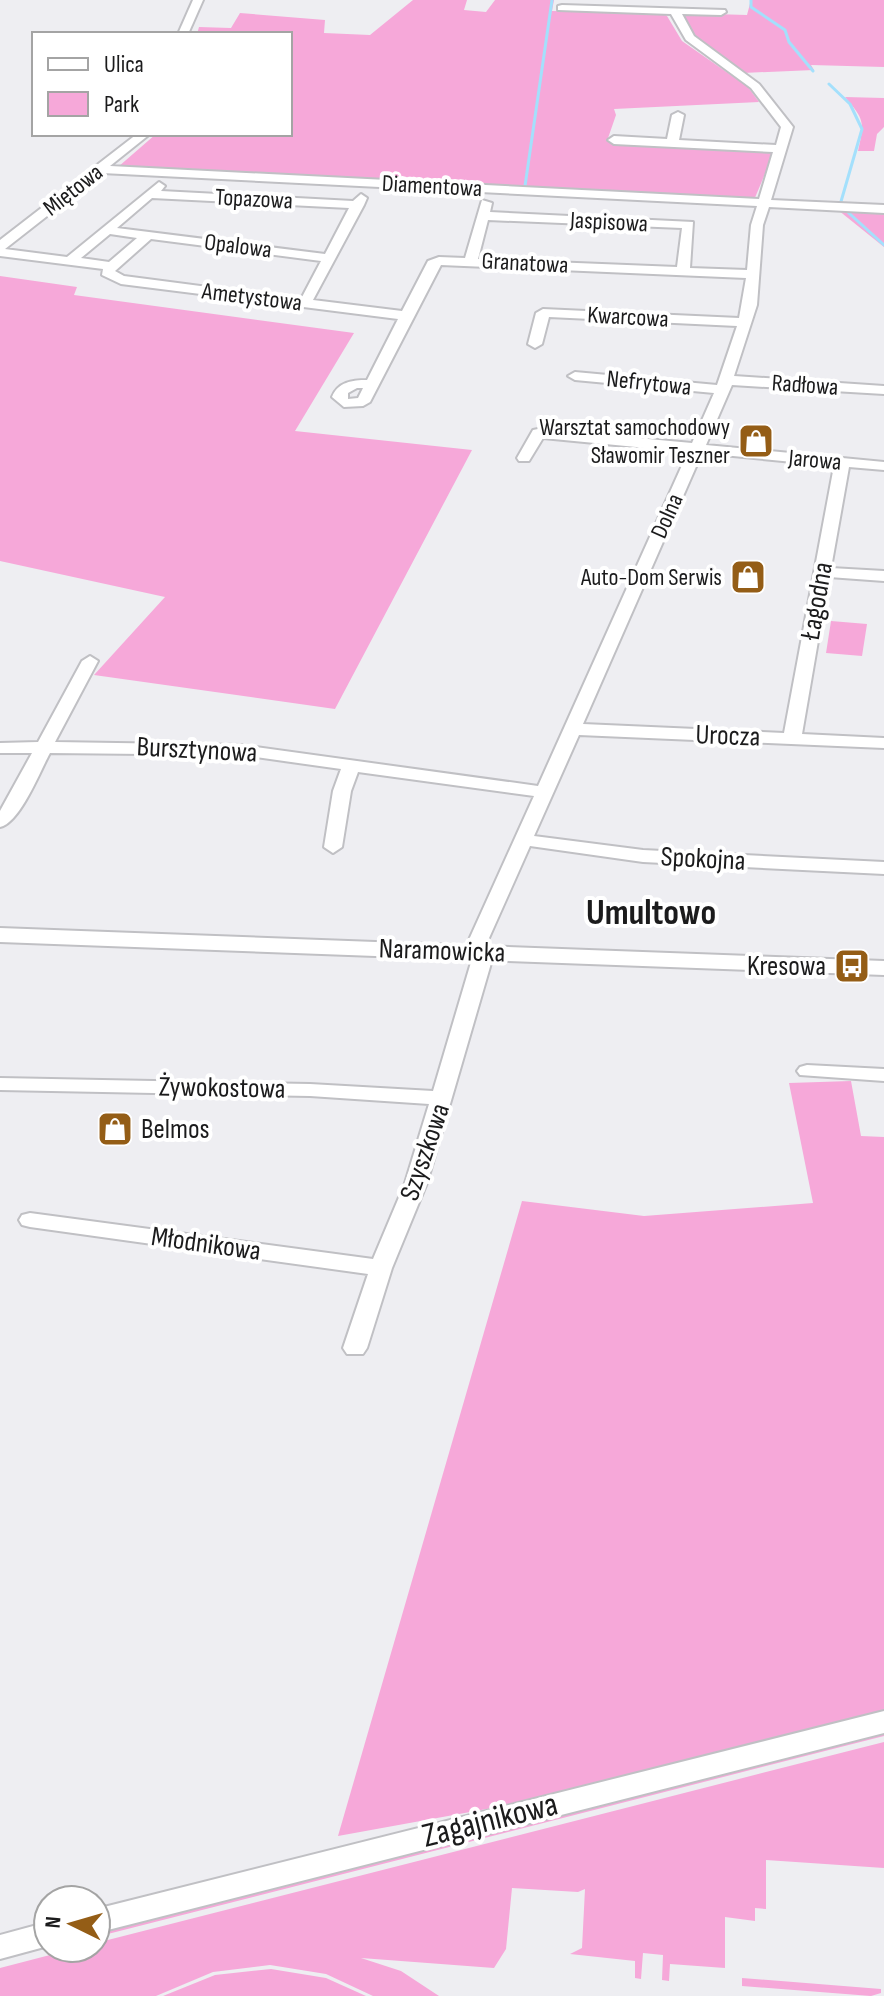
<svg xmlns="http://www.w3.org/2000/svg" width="884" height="1996" viewBox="0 0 884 1996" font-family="'Sofia Sans Condensed',sans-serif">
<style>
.green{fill:#f6a8d9}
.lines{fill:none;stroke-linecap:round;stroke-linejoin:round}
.stream{stroke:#a4e0fc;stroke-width:3}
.minor-casing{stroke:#c0c0c4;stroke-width:4}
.tertiary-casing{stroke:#c0c0c4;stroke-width:4}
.minor{fill:#fff;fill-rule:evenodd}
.tertiary{fill:#fff;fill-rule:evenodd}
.labels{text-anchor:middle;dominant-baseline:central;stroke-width:8;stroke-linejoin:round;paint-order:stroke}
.far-street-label{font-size:24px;fill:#1b1b1c;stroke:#fff}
.far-poi-label{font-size:24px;fill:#1b1b1c;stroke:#fff;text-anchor:end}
.street-label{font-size:28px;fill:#1b1b1c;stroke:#fff}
.poi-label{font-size:28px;fill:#1b1b1c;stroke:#fff;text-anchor:end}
.near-street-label{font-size:34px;fill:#1b1b1c;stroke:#fff}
.district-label{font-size:36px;font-weight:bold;fill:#1b1b1c;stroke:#fff}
</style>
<rect width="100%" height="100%" fill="#eeeef2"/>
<g class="green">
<path d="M413,0H467L464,10L486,12L495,0H554L552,11L662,13L667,16L682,41L748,87L759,102L614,109L616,115L607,141L775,150L754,200L118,167L156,134H290V34H197L199,27L231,28L240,13L325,20L324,33L370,35Z"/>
<path d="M751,0H884V67L811,65L814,70L743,73L696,41L680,13L747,15Z"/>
<path d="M845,97L884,98V127L877,134L874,151H858C865,122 864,119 845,97Z"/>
<path d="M838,210L884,211V247Z"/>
<path d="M0,276L77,287L74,295L354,333L295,431L472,450L335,709L94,675L165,597L0,561Z"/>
<path d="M831,621L867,624L862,656L826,653Z"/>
<path d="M851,1081L861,1136L884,1137V1713L530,1801L338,1836L522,1201L644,1216L813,1203L789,1083Z"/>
<path d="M884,1729V1736L96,1937V1931Z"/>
<path d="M884,1742V1868L766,1860V1909L755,1908V1921L725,1917V1968L670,1964L669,1981L662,1980L663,1955L643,1953L641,1979L635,1978V1961L570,1954L582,1948L585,1889L578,1892L512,1888L506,1949L494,1968L361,1958L401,1971L439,1996H373L326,1974L270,1965L213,1972L156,1996H0V1968L77,1948H96V1943Z"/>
<path d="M271,1969L326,1978L366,1996H163L215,1975Z"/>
<path d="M742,1978L881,1989V1993L871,1996L742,1986Z"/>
</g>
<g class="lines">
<g class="stream">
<path d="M751,0V7L785,30L789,42L813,71"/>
<path d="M829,84L850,104L862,129L840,205L884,245"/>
<path d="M525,186L552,0"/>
</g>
<defs>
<g id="minor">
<path d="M193,0H203L188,34H178Z"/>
<path d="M562,5L725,10L726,12L721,15L682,14L694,36L759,84L793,127L771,200L884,205V213L769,207L763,225L757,305L734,376L884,386V394L732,385L706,445L884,462V470L849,467L831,568L884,571V581L829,577L802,734L884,738V748L579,735L534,836L643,850L884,862V874L643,862L530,846L485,947L494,953L427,1183L392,1268L367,1348L363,1354H347L343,1348L368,1274L30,1227L22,1225L19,1220L22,1215L30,1213L373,1259L405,1183L429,1104L310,1096L0,1090V1078L310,1084L433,1091L472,959L463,953L534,796L358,772L351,791L342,847L333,853L324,847L333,791L341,769L241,755L50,753C40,771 20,823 0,827V811L32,753H0V743L38,742L82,661L90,656L98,661L55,742L241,745L538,786L688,452L543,438L529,461H519L517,458L533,430L538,429L692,443L714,393L575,380L568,376L575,372L717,385L737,326L549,317L542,344L535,348L528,344L536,313L543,309L739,318L746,278L441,265L370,402L363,406L344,407L332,397C338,382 352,380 367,380L398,319L121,284L102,275L103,269L0,256V240L137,134H150L110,166L759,199L773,152L614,144L608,140L614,136L667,139L672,115L678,112L684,115L679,140L776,145L781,127L751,88L686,40L671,14L558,10V6ZM102,173L757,206L751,225L747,270L690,268L693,222L490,212L492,203L482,200L465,258L439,257L428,261L402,311L313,300L364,205L367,198L361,194L353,201L161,191L165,186L159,182L67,257L5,249ZM152,198L349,208L325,254L117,228ZM488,220L682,228L677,267L478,259ZM110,234L137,238L109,262L81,258ZM151,239L321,261L301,299L124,276L115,271ZM357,388H363L358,398L348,399V393ZM702,453L834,466L784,733L583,724Z"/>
<path d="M807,1065L884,1069V1081L800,1075L797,1071L800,1067Z"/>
<path d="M884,1711V1733L96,1933V1909Z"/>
<path d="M48,1922V1946L0,1959V1935Z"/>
</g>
<path id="tertiary" d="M0,928L884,961V975L0,942Z"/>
</defs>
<use href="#minor" class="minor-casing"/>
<use href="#tertiary" class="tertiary-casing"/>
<use href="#minor" class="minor"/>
<use href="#tertiary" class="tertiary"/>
</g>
<defs>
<symbol id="shop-square" viewBox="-11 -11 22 22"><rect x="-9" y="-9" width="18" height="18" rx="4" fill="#945d16" stroke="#fff"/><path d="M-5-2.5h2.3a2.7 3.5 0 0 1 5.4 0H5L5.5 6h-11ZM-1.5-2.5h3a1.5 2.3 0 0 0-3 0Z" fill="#fff"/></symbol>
<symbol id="bus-square" viewBox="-11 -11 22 22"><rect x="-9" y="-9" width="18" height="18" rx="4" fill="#945d16" stroke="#fff"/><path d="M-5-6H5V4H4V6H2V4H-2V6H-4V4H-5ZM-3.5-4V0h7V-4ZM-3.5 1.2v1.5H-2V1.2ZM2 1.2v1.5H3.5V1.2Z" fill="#fff"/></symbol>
</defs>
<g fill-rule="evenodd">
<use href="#shop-square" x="736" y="421" width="40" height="40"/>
<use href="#shop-square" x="728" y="557" width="40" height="40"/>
<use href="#bus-square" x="832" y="946" width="40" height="40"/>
<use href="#shop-square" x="95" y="1109" width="40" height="40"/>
</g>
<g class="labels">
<g class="far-street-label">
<text transform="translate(432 186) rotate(3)">Diamentowa</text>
<text transform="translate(73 190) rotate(-38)">Miętowa</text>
<text transform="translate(254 199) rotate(3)">Topazowa</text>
<text transform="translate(609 222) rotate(3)">Jaspisowa</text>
<text transform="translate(238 246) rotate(7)">Opalowa</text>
<text transform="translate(525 263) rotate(3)">Granatowa</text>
<text transform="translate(252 297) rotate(7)">Ametystowa</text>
<text transform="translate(628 317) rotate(3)">Kwarcowa</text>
<text transform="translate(649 383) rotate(6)">Nefrytowa</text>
<text transform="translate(805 385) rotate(4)">Radłowa</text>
<text transform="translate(815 460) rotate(5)">Jarowa</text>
<text transform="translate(667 516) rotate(-66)">Dolna</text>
</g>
<g class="far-poi-label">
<text x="730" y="427">Warsztat samochodowy<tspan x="730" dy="28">Sławomir Teszner</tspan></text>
<text x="722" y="577">Auto-Dom Serwis</text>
</g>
<g class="street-label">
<text transform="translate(817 601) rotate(-80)">Łagodna</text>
<text transform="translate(728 736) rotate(2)">Urocza</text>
<text transform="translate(197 750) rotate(3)">Bursztynowa</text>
<text transform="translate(703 859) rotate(3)">Spokojna</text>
<text transform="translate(442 951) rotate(2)">Naramowicka</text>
<text transform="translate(222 1088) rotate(1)">Żywokostowa</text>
<text transform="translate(425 1152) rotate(-71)">Szyszkowa</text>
<text transform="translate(206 1244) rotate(8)">Młodnikowa</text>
</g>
<g class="poi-label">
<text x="826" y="966">Kresowa</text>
<text x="141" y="1129" text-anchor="start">Belmos</text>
</g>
<g class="near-street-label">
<text transform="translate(490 1820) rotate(-14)">Zagajnikowa</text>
</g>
<g class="district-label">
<text x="651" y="913">Umultowo</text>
</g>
</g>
<rect x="32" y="32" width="260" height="104" fill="#ffffff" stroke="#a4a4a4" stroke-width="2"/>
<rect x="48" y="58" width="40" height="12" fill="#ffffff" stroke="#a4a4a4" stroke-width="2"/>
<text x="104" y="72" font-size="24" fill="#1b1b1c">Ulica</text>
<rect x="48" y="92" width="40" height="24" fill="#f6a8d9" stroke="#a4a4a4" stroke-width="2"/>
<text x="104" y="112" font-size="24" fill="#1b1b1c">Park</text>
<g transform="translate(72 1924) rotate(275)"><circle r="38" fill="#ffffff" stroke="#a4a4a4" stroke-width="2"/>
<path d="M0-6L14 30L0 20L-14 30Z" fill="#945d16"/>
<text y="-12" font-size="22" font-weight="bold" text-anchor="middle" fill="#1b1b1c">N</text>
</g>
</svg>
